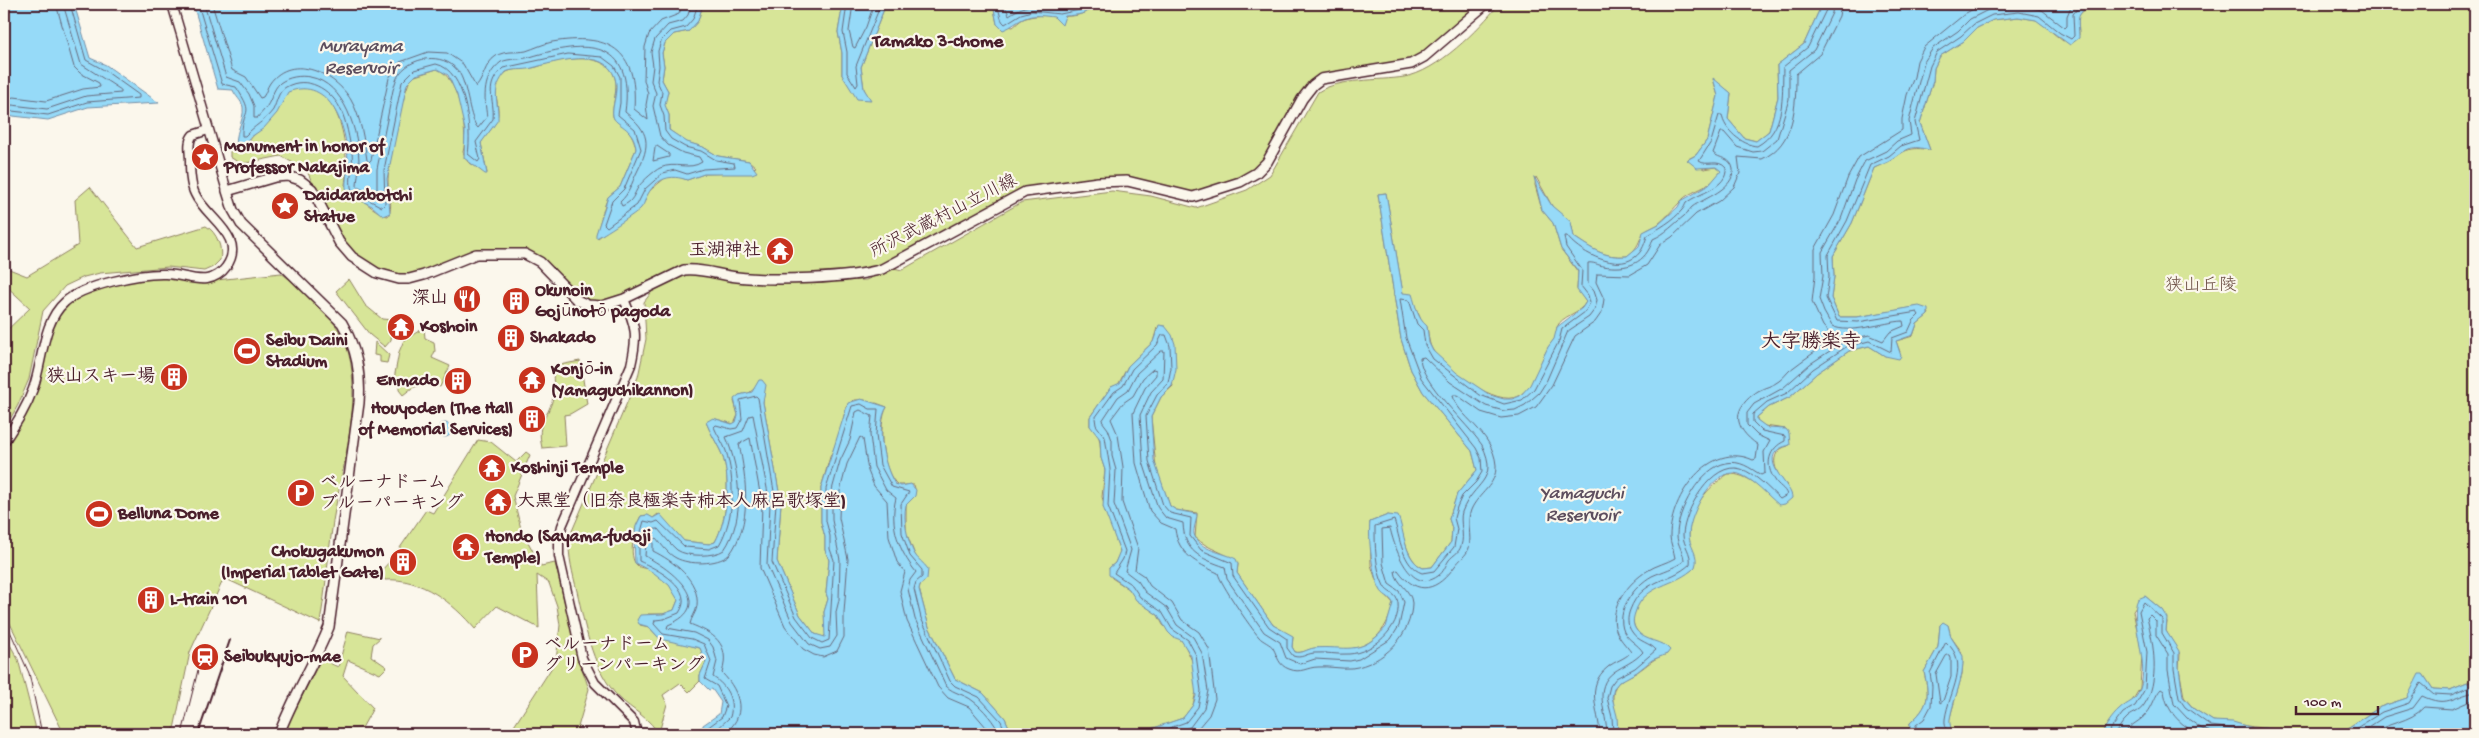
<svg xmlns="http://www.w3.org/2000/svg" width="2479" height="738" viewBox="0 0 2479 738" font-family="'Gochi Hand','Klee One',sans-serif">
<style>
.green{fill:#d7e598;stroke:#908262}
.water{fill:#96daf8;stroke:#788fa6}
.lines{fill:none;stroke-linecap:round;stroke-linejoin:round}
.shore{stroke:#686a7d;stroke-width:1}
.secondary-casing{stroke:#4a1f2b;stroke-width:11}
.primary-casing{stroke:#4a1f2b;stroke-width:12}
.secondary{stroke:#fbf7ec;stroke-width:8}
.primary{stroke:#fbf7ec;stroke-width:9}
.tram{stroke:#4a1f2b;stroke-width:1}
.rail{stroke:#4a1f2b;stroke-width:2}
.labels{text-anchor:middle;dominant-baseline:central;stroke-width:4.5;stroke-linejoin:round;paint-order:stroke}
.poi-label{font-size:18px;font-weight:bold;fill:#4a1f2b;stroke:#fbf7ec;text-anchor:start}
.street-label{font-size:18px;fill:#4a1f2b;stroke:#fbf7ec}
.park-label{font-size:18px;fill:#6d5046;stroke:#fbf7ec}
.neighbourhood-label{font-size:19px;font-weight:bold;fill:#4a1f2b;stroke:#fbf7ec}
.water-label{font-size:19px;font-style:italic;fill:#5d4e5e;stroke:#fbf7ec}
.quarter-label{font-size:20px;font-weight:bold;fill:#4a1f2b;stroke:#fbf7ec}
</style>
<rect width="100%" height="100%" fill="#fbf7ec"/>
<filter id="ink" filterUnits="userSpaceOnUse"><feTurbulence type="fractalNoise" baseFrequency=".02" numOctaves="2"/><feDisplacementMap in="SourceGraphic" scale="10" xChannelSelector="R" yChannelSelector="G"/><feConvolveMatrix kernelMatrix="1 2 1 2 8 2 1 2 1" color-interpolation-filters="sRGB"/></filter>
<g filter="url(#ink)">
<g class="green">
<path d="M703,4H843L838,32L842,53V75L870,100L864,89L861,67L886,4H983L994,9L997,24L1013,27C1017,24 1021,19 1026,18C1049,10 1078,26 1095,4H1486L1424,57L1321,79L1256,173L1193,197L1143,184L1029,191L882,269L782,278L695,269L624,299L588,305L533,257L495,252L399,279L352,257L312,189L313,184L307,171L281,156L241,164L230,157V149L236,144L237,148L246,146C253,132 267,126 276,113C281,106 282,97 288,91C341,72 350,150 345,185C354,193 378,215 388,216C394,208 388,191 388,182C387,168 404,85 412,77L437,69C458,75 469,133 463,152L468,162L487,173L481,143C485,135 498,124 498,114C499,99 490,90 504,74C511,67 527,70 537,67C558,59 611,48 616,82C617,92 611,111 613,116C615,125 632,124 636,149L620,187L608,197L605,205L596,236L598,238L644,202L648,192L665,178L675,175L687,180L704,174L740,173L756,167L749,161L718,156L703,147L686,142L669,130V115L664,105L668,91L662,80L664,66L662,53L665,43L674,34L689,31L698,21Z"/>
<path d="M1499,4H1822L1804,44L1777,65L1778,97L1769,131L1756,141L1744,138L1728,119L1731,93L1713,79L1718,96L1707,140L1696,155L1688,159L1704,169L1716,167L1722,171C1711,189 1690,190 1681,201C1674,208 1666,218 1657,225C1654,227 1650,228 1647,230C1638,236 1642,246 1627,256C1604,258 1592,249 1574,237L1572,227L1552,206L1536,177L1535,185L1542,210L1553,223L1561,249L1578,272L1577,289L1586,302C1580,314 1562,315 1557,327C1556,329 1557,332 1556,335C1555,340 1550,343 1548,348C1538,364 1537,386 1518,396C1497,408 1447,369 1434,352C1428,344 1429,336 1427,327L1422,322L1410,294H1403L1386,193L1378,194L1401,339L1411,370L1423,392L1472,451L1477,470L1457,494L1449,519L1452,528L1451,542L1432,567L1423,568C1407,561 1403,535 1399,519L1388,515L1370,522L1371,565L1378,586L1393,603C1389,627 1374,647 1348,649C1338,650 1328,648 1317,648C1309,648 1303,654 1295,652L1292,647L1293,637L1273,625L1237,573L1238,564C1228,552 1209,551 1195,537L1197,513L1176,510L1170,506L1156,468L1151,417L1161,397L1173,386L1157,328L1153,342L1128,366L1118,385L1111,387L1090,417V426L1098,434L1100,442L1101,458L1105,470L1102,497L1120,552L1115,563L1109,568L1112,578L1129,589L1138,601L1158,615L1163,625L1184,643L1193,663L1196,691L1193,705L1183,718L1137,734H1012L1005,718L983,693L955,679L929,627L919,589L920,585L925,581L906,532V505C910,496 918,496 914,485H898C882,473 877,424 887,407L876,403L872,404L865,400H854L846,407L839,437L830,457L821,488V522L825,537V550L829,560L826,593L828,599L824,612L826,634L823,638L815,634L800,615L777,561L781,503L763,402L764,395L755,388L749,393L739,395L734,401L738,415L734,424L716,419L706,422C710,432 715,440 720,450C732,473 728,519 715,542L709,544L684,541L658,514L653,518L647,515L641,516C635,525 627,557 637,565C639,568 645,568 648,569C660,575 675,587 678,600L674,610L663,614H648L640,625L649,627L658,637L700,648L706,662L700,675V681L689,692L680,683L663,695L667,704L660,729L656,730C645,714 626,707 614,692C591,663 585,626 577,591C573,574 568,557 569,538L638,377L646,339L644,302L654,289L685,274L692,273L757,283L866,280L894,268L902,270L1022,202L1112,191L1151,196L1196,208L1247,190L1270,175L1318,92C1339,78 1379,81 1404,77C1437,72 1479,29 1499,4Z"/>
<path d="M2091,4H2475V680L2450,690L2433,689L2423,674L2407,698L2380,707L2338,734H2302L2213,721L2194,709L2184,697L2179,668L2180,654L2166,631L2167,622L2162,610L2145,596L2133,611L2142,653L2140,688L2131,703L2124,706L2101,734H1951L1949,721L1962,674L1963,660L1961,651L1951,637L1948,625H1940L1938,647L1924,672C1930,697 1929,706 1910,723V734H1618C1618,717 1606,694 1619,682C1625,677 1631,676 1637,672C1648,665 1653,658 1667,654L1664,645C1654,642 1643,639 1637,631C1625,615 1644,594 1657,586C1668,580 1681,577 1692,570C1691,558 1688,546 1689,535C1689,508 1708,487 1728,474C1748,473 1764,490 1777,503L1788,486C1775,476 1766,451 1788,446L1786,429L1764,426L1757,420V417L1769,407L1790,397L1817,373L1849,351L1869,346L1885,356L1900,352L1896,341L1913,336L1917,324L1928,315L1929,313L1916,307L1857,317H1839L1831,298L1834,277L1833,256L1852,223L1874,168C1899,158 1902,144 1930,150L1920,123L1933,81L1934,68L1940,56L1964,41L1977,28L1993,20L2018,17L2037,20L2063,41L2079,35L2078,16Z"/>
<path d="M90,187L137,247L206,226C217,232 223,249 220,260L213,267L204,271L168,267L100,273L84,277L65,286L43,311L29,379L18,405L4,430V333L30,308L4,284V267L27,276L78,245L75,200Z"/>
<path d="M281,273C300,286 337,320 345,342C365,393 342,468 333,521C328,555 326,589 320,623L224,578L190,652L173,734H64L4,611V450L41,370L53,326L61,310L73,299L98,289L137,280L165,277L198,282Z"/>
<path d="M349,279L365,305L382,319L393,320L391,340L385,347L370,335L336,291Z"/>
<path d="M424,328L425,338L434,342L435,351L432,358L450,366L440,387L428,382L412,388L403,395L399,390V381L394,379L399,352L404,340Z"/>
<path d="M375,342L389,355L387,363L380,362V356L374,355Z"/>
<path d="M580,361L587,404L570,414L564,415L566,446L542,448C536,420 547,421 553,398C555,391 552,376 554,366Z"/>
<path d="M478,440L491,442L516,462L526,452L530,455L513,496L521,529L541,566L555,563L578,657L589,689L576,734H509L556,661L560,625L557,606L549,583L537,575L539,628L497,606L475,629C453,603 421,577 385,580L379,573L393,558L426,510L433,513Z"/>
<path d="M348,631L380,638L373,644L371,656L387,667L380,674L348,660L343,676L373,708L362,728L340,729L338,734H283L321,659L338,667Z"/>
<path d="M4,634L18,659L35,725L36,734H4Z"/>
</g>
<g class="water">
<path d="M4,4H74L90,58L106,65L159,103L88,107L48,120L13,116L4,123Z"/>
<path d="M193,4H703L698,21L689,31L674,34L665,43L662,53L664,66L662,80L668,91L665,105L669,115V130L687,142L703,147L718,156L749,161L757,172L752,174H704L687,180C671,174 657,178 648,194C645,198 645,204 641,208C638,212 600,237 596,238V234L608,197L620,187L636,149C634,126 615,126 613,116C611,107 619,91 615,78C605,46 555,62 532,68C523,71 514,68 506,72C490,91 499,100 498,120L481,143L487,174H485L464,158L465,130L457,95L448,75L437,69L416,75L407,84L387,179L390,213L383,216L372,206L348,194C343,184 348,174 348,164C348,130 331,75 288,92L277,113L264,128L251,137L243,148L238,150C232,134 245,122 243,107C242,101 235,96 233,90L218,89Z"/>
<path d="M843,4H886L861,67L864,89L871,100L857,99L842,75V53L838,32Z"/>
<path d="M983,4H1095C1087,15 1078,15 1065,16L1062,25L1054,17C1045,16 1034,14 1025,18C1017,21 1012,27 1003,30L997,24L994,9Z"/>
<path d="M1822,4H2091C2074,16 2079,19 2079,38L2070,45L2036,20L2018,17L1993,20L1977,28L1964,41L1940,56L1934,68L1933,81L1920,123L1930,150C1910,145 1909,148 1893,159C1888,163 1880,165 1874,168L1852,223L1833,256L1834,277L1831,298L1839,317H1857L1919,306L1928,309V315L1917,324L1913,335L1896,341L1901,356L1899,359L1885,356L1869,346L1849,351L1817,373L1790,397L1769,407L1757,417V420L1768,428L1786,429L1789,433L1790,445C1787,446 1782,447 1779,449C1760,463 1793,486 1792,498L1785,504L1779,505C1767,495 1755,480 1739,474C1714,466 1690,513 1689,534C1688,545 1700,555 1695,567C1676,587 1644,583 1635,613C1633,619 1632,625 1637,631C1646,642 1662,640 1670,650L1667,654L1652,660L1637,672L1619,682L1614,688L1612,697L1617,716L1618,734H1136L1183,718L1193,705L1196,696L1191,656L1181,640L1173,637L1168,632L1158,615L1136,600L1129,589L1109,575V568L1115,563L1120,551L1103,507L1105,470L1101,458L1100,439L1090,426V417L1111,387L1120,383L1128,366L1153,342L1159,325L1165,326L1172,335L1175,344L1176,369L1172,386L1161,397L1151,417L1154,460L1170,506L1176,510L1197,514C1197,521 1193,528 1194,534C1199,551 1224,552 1236,559L1238,564L1237,573L1273,625L1293,636L1292,647L1295,652C1302,654 1307,649 1314,648C1345,645 1360,658 1386,627L1393,603C1390,596 1383,596 1380,589C1372,575 1368,538 1370,522L1388,515L1398,516C1405,533 1404,559 1423,568L1432,567L1451,542L1452,528L1449,519L1457,494L1477,470L1472,451L1423,392L1411,370L1401,339L1378,194L1386,193L1403,293L1412,294C1416,306 1417,318 1427,326L1429,343L1433,351L1457,373L1490,395L1504,399H1512L1520,396L1530,385L1548,347L1554,339L1557,327L1582,308L1586,302L1577,290L1578,271L1561,249L1553,223L1542,210L1534,177L1552,206L1571,222L1574,237C1592,249 1604,258 1627,256L1639,246L1643,232L1659,224L1678,207L1681,201L1709,185L1721,171L1716,167L1697,168L1687,160L1696,155L1707,140L1718,96L1713,78L1731,93L1728,119L1744,138L1756,141L1769,131L1778,97L1777,65L1804,44Z"/>
<path d="M759,380H762L766,385L763,402L781,503L777,561L800,615L815,634L825,637L824,612L828,599L826,593L829,560L825,550V537L821,522V488L848,403L861,399L887,407C875,426 884,467 895,484L901,486L911,484L916,490L915,496L906,505C903,520 907,539 914,553C917,559 924,563 928,569L927,579L920,585L919,589L929,627L955,679L983,693L1005,718L1012,734H702L703,725L719,714L721,702L712,689L709,690L700,681V675L706,662L700,648L660,639L649,627L639,624L637,620L640,615L663,614L674,610L678,600L669,585L654,573L635,563L634,539L636,526L641,516L648,515L653,518L660,514L684,541L709,544L715,542C728,519 732,473 720,450C715,440 710,432 706,422L713,418L732,424L736,422L738,415L734,399L739,395L752,392Z"/>
<circle cx="445" cy="430" r="7"/>
<path d="M2145,596L2162,610L2167,618L2166,631L2179,651V668L2183,697L2194,709L2213,721L2233,722L2256,729L2264,728L2302,734H2101C2106,726 2112,716 2119,710C2128,701 2135,703 2140,689C2150,661 2128,618 2138,599Z"/>
<path d="M1943,622L1948,625L1951,637L1963,656C1964,680 1954,696 1950,719C1949,724 1952,729 1951,734H1910V723C1929,706 1930,697 1924,672L1938,647L1940,625Z"/>
<path d="M2419,674H2423L2433,689L2450,690L2475,680V734H2338L2380,707L2407,698Z"/>
</g>
<g class="lines">
<g class="shore">
<path d="M198,4L222,84L236,87C257,118 241,108 242,136H245C254,126 265,121 273,110C277,102 278,91 286,87C307,75 330,89 340,108C347,122 349,139 352,153C354,165 348,179 352,191L382,207L385,204L384,170L402,82L414,70L436,64C466,70 472,130 468,154L478,162L480,159L476,142L493,119C495,98 483,87 503,68L568,54L602,57L614,66L620,77V103L618,115L635,129L641,149L624,189L612,201L604,224L607,227L637,205L645,189L663,173L675,170L687,174L703,169L735,167L734,163L716,160L701,151L685,147L671,139L665,131L664,116L660,105L662,92L657,81L659,66L658,51L661,41L671,31L686,27L693,19L698,4"/>
<path d="M204,4L226,77L240,82L249,94L254,106V118H257C260,114 264,111 267,106C272,99 273,89 280,83C288,77 300,75 310,77C345,83 359,133 359,164C359,172 357,179 357,187L374,195L377,192V169L393,90C395,84 396,78 400,73C415,54 448,53 460,74C468,88 469,119 478,128L487,117C484,97 482,77 501,62C510,58 520,60 530,57C585,40 635,38 625,112C650,132 651,144 637,172C631,184 630,193 620,202L622,206C634,201 633,195 639,186C644,180 654,171 660,168C675,161 689,171 702,162L699,157L683,153L668,145L660,136L653,106L656,93L651,81L653,66L651,52L655,39L668,25L683,21L688,15L691,4"/>
<path d="M212,4L232,70L246,77L260,98L263,97C266,93 267,87 270,83C292,52 336,74 351,100C361,117 364,141 367,160L369,162L371,160L389,78L400,62L428,52L447,53L463,64L476,87C484,79 484,64 496,56C506,50 516,53 526,51C535,48 543,44 552,42C608,33 638,48 634,109L648,120L646,105L648,94L644,80L645,47L649,34L661,21L679,14L683,4"/>
<path d="M847,4L843,32L847,52V73L856,87L858,84L856,66L881,4"/>
<path d="M853,4L849,31L853,47L855,48L866,27L874,4"/>
<path d="M994,4C1002,9 998,19 1005,24L1021,14L1032,11L1060,14L1080,10L1088,4"/>
<path d="M1004,4L1009,15C1029,2 1035,6 1058,6C1064,7 1071,4 1077,4"/>
<path d="M4,99L14,97L46,101L83,89L100,87L99,83L80,73L74,67L56,4"/>
<path d="M4,109L12,105L47,109L86,96L121,93V90L81,64L63,4"/>
<path d="M4,117L12,111L48,115L87,102L139,98V95L104,70L86,60L70,4"/>
<path d="M657,146L669,154V157L653,161L655,148Z"/>
<path d="M1949,655L1951,658V677L1943,701L1940,703L1936,674L1946,656Z"/>
<path d="M706,734L707,728L722,717L726,706L717,686L705,679L711,661L704,644L692,639L663,634L654,624L655,620L664,619L679,613C696,588 657,569 639,561V539L644,521L653,523L658,521L685,547L709,549L719,545C735,518 735,479 726,451C723,442 717,435 714,427L716,425L731,429L737,428L742,419L740,400L756,396L758,398L776,503L772,562L796,617L812,638L822,643L829,640L834,560L830,549V536L826,521V489L852,406L861,404L870,409H878L876,435L880,465L892,487L909,492L901,504L902,533L910,556L922,570V577L916,582L914,589L921,618L950,681L955,686L979,697L1001,721L1006,734"/>
<path d="M712,734L730,717C735,700 726,685 713,677L717,661L713,647L708,640L694,633L667,628L668,625C718,605 671,569 645,556L647,530L658,529C664,536 670,544 677,550C687,557 714,557 724,550C746,518 740,470 726,437L743,431L749,416L753,415L770,504L767,565L792,622L809,644L820,649L830,647L837,636L836,612L839,600L840,560L832,520V490L840,461L850,440L856,412L860,410L872,416L870,435L874,467L886,490L896,498C889,525 899,551 916,572L910,580L908,589L915,619L946,686C954,694 965,694 973,701C983,708 995,723 1000,734"/>
<path d="M723,734C748,718 741,692 722,673C731,643 713,633 690,624C691,618 696,613 697,606C700,580 673,561 653,551V539L656,538C662,545 668,554 676,558C689,565 717,565 729,555C753,524 746,478 739,444L750,438L762,504L760,568L785,626L803,649L814,655L823,657L837,651L844,637V613L848,559L839,518L840,491L847,464L860,437L863,439L868,471L874,486L887,501L889,537L897,562L905,572L900,591L907,621L938,687L948,698L969,707L992,734"/>
<path d="M1153,734L1186,722L1198,707L1201,691L1196,655L1188,640L1172,629L1162,612L1140,597L1132,585L1114,573L1123,559L1125,551L1108,506L1110,469L1105,437L1096,425L1095,418L1114,392L1123,386L1132,369L1157,345L1162,335H1166L1170,346L1171,368L1168,383L1157,395L1146,416L1149,461L1163,505L1170,513L1191,518L1190,536L1201,550L1232,563L1233,576L1269,627L1287,639V648L1293,656C1302,659 1305,654 1314,653C1326,652 1337,655 1349,654C1372,653 1401,628 1398,603C1397,593 1387,593 1384,586C1375,568 1375,545 1375,526L1394,520C1400,537 1402,566 1422,573L1434,571L1454,547L1457,529L1454,518L1457,507L1462,496L1476,482L1482,472L1481,458L1476,448L1421,378L1406,338L1400,299L1409,300L1417,324L1423,330L1425,345L1433,359L1480,395L1504,404L1522,400L1534,389L1559,341L1562,329L1585,312L1590,303L1588,295L1581,286L1582,270L1566,247L1564,236H1567C1577,251 1612,269 1630,260C1641,255 1644,246 1647,236C1659,228 1673,221 1682,210C1684,208 1685,205 1686,203C1698,193 1728,188 1726,168C1718,158 1707,167 1699,161L1711,142L1719,115H1722C1724,130 1742,145 1757,146C1786,130 1782,96 1783,67L1808,47L1826,10L1827,4"/>
<path d="M1171,734L1190,727L1204,708L1208,691L1202,653L1193,637L1177,625L1167,608L1145,592L1138,581L1125,571L1131,550L1114,504L1116,470L1112,456V440L1108,429L1102,421L1118,397L1128,390L1137,373L1161,351H1164L1163,379L1151,392L1140,415L1143,462L1158,508L1166,518L1183,523C1184,552 1200,558 1225,567L1227,579L1264,632L1280,642L1286,658L1300,664L1315,659L1350,661L1359,659L1391,639L1399,626L1404,602L1399,591L1389,584L1383,563L1382,529L1390,528C1394,546 1410,596 1438,576C1444,572 1445,566 1449,560C1453,555 1459,553 1461,546C1465,535 1459,522 1462,512C1473,482 1500,482 1482,445C1467,423 1421,383 1420,358L1424,357L1450,382L1486,406L1504,411L1515,410L1525,405L1539,393L1546,382L1568,331L1589,317L1595,309L1597,300L1594,291L1588,284V263C1593,262 1598,265 1603,266C1627,270 1646,264 1653,239C1665,234 1674,224 1684,216C1687,214 1689,210 1692,207C1704,198 1735,189 1733,169C1731,157 1719,159 1713,153L1721,132H1724L1737,147L1753,152L1762,151L1777,139L1789,99V70L1814,50L1832,13L1833,4"/>
<path d="M1193,734L1209,715L1215,699L1209,649L1199,632L1182,620L1172,603L1150,586L1144,576L1135,570L1138,548L1122,502L1123,467L1118,435L1111,419L1123,403L1133,396L1143,378L1153,369L1156,370V375L1145,388L1133,413L1136,463L1150,511L1161,523L1175,529C1178,554 1196,563 1218,573C1220,583 1250,627 1259,637C1262,641 1271,644 1273,648C1278,657 1278,665 1289,669C1301,674 1307,667 1318,667C1329,666 1341,669 1352,668C1383,664 1412,635 1412,603C1411,589 1396,584 1395,571L1398,570C1418,598 1438,590 1455,566C1460,559 1466,556 1469,548C1472,535 1466,522 1471,510C1478,493 1497,486 1496,465C1493,431 1456,416 1453,395H1457L1481,412L1501,418L1519,416L1536,407L1552,385L1575,336L1595,322L1602,312L1604,299L1596,282L1597,274L1630,275L1647,265L1660,245L1672,237L1696,214L1719,201L1734,187L1740,173L1738,157L1762,159C1795,144 1796,106 1796,74L1820,54L1839,16L1841,4"/>
<path d="M1600,734C1599,710 1584,686 1608,667C1615,661 1625,659 1631,652C1626,645 1619,639 1616,630C1608,608 1629,582 1647,571C1656,565 1667,563 1675,558C1674,551 1670,543 1670,536C1670,496 1710,440 1753,460L1756,459L1758,445C1732,427 1732,408 1758,391C1765,387 1773,386 1779,381C1783,378 1786,374 1790,370C1804,359 1820,349 1834,338L1823,326L1812,302L1815,276V249L1834,215L1848,177L1859,157L1902,130V119L1907,95L1914,77L1917,61L1924,47L1966,13L1983,4"/>
<path d="M1607,734C1607,712 1592,688 1614,672C1624,665 1634,662 1643,652C1638,644 1629,641 1624,632C1615,611 1634,586 1652,576C1663,571 1675,568 1684,561C1684,552 1677,545 1677,535C1677,511 1700,468 1726,463C1740,460 1750,468 1761,475L1765,473L1764,452L1770,441L1757,435L1747,425V413L1754,404L1783,388L1810,364L1845,341L1869,335L1883,341L1890,332L1904,326L1903,321C1884,322 1849,335 1832,326L1824,312L1819,299L1823,276L1822,252L1841,219L1855,180L1865,161L1886,151L1897,141L1911,135L1909,121L1924,62L1933,48L1958,31L1970,19L1990,9L2019,6L2042,10L2065,28L2067,26V16L2072,4"/>
<path d="M1613,734L1612,717L1607,698L1610,686L1616,678L1635,668L1656,650C1651,643 1638,642 1632,632C1627,625 1627,618 1630,610C1642,578 1670,583 1690,564C1692,553 1683,545 1683,535C1684,511 1712,460 1741,469C1756,474 1769,489 1780,499L1787,495C1785,488 1778,486 1775,480C1764,465 1769,448 1785,441V436L1762,431L1753,422V414L1767,402L1787,393L1813,369L1846,347L1869,341L1891,352L1892,338L1908,332L1913,321L1919,315L1917,312L1858,322L1837,321L1826,298L1829,277L1828,255L1847,221L1870,165L1889,156L1901,146L1919,140L1915,122L1930,66L1937,52L1961,36L1974,24L1992,15L2019,12L2039,16L2060,33L2071,39L2074,36L2073,14L2082,4"/>
<path d="M1915,734L1916,725L1924,719L1931,706L1932,686L1930,673L1946,642C1971,664 1949,691 1945,719C1944,724 1947,729 1946,734"/>
<path d="M2107,734L2123,713L2135,706L2145,689L2147,652L2139,611L2144,602L2162,619V633L2174,653V669L2179,698L2185,707L2211,726L2271,734"/>
<path d="M2114,734C2119,730 2121,723 2126,719C2131,713 2139,713 2144,705C2160,682 2154,644 2147,618L2150,615L2156,621V635L2168,654V670L2174,704L2187,718L2202,729L2211,732L2234,734"/>
<path d="M2124,734C2131,723 2139,723 2147,713C2153,706 2155,695 2161,689L2164,691C2167,712 2179,723 2197,734"/>
<path d="M2347,734L2382,712L2409,703L2421,683L2434,694L2451,695L2475,685"/>
<path d="M2358,734L2384,717L2413,708L2422,696C2448,708 2451,697 2475,692"/>
<path d="M2371,734C2387,722 2410,723 2424,707L2452,709L2475,699"/>
</g>
<defs>
<g id="secondary">
<path d="M172,4L227,191"/>
<path d="M624,299C636,327 638,335 631,365L562,526L559,539V556L582,658L595,683L634,722L637,734"/>
<path d="M4,442C15,425 26,409 33,389C43,362 42,322 65,302C83,285 141,273 166,274C179,274 194,281 207,279C214,278 222,273 226,267C248,237 205,217 195,194C190,184 190,171 190,160C190,152 187,142 193,135L208,130"/>
</g>
<path id="primary" d="M279,734C293,697 314,664 329,627L359,403C361,374 357,349 342,323L241,224L233,210L227,191L275,177L288,176L300,180L312,189L339,242L352,257L377,273L399,279H409L424,275L476,254H525L540,262L577,300L588,305L602,306L624,299L684,270C702,268 718,275 737,277C771,281 851,279 882,269L1025,192L1098,182L1127,181L1193,197L1240,182L1256,173L1267,162L1302,99L1313,85L1321,79L1411,64L1424,57L1486,4"/>
</defs>
<use href="#secondary" class="secondary-casing"/>
<use href="#primary" class="primary-casing"/>
<use href="#secondary" class="secondary"/>
<use href="#primary" class="primary"/>
<g class="tram">
<path d="M4,618L29,673L42,734"/>
<path d="M182,734L200,662"/>
</g>
<path class="rail" d="M198,734L230,640"/>
</g>
</g>
<defs>
<symbol id="sight-disc" viewBox="-11 -11 22 22"><circle r="9.5" fill="#c8321e" stroke="#fbf7ec"/><path d="M0-6L1.8-2.2L6-1.7L2.9 1.2L3.7 5.4L0 3.3L-3.7 5.4L-2.9 1.2L-6-1.7L-1.8-2.2Z" fill="#fff"/></symbol>
<symbol id="temple-disc" viewBox="-11 -11 22 22"><circle r="9.5" fill="#c8321e" stroke="#fbf7ec"/><path d="M0-6L5-2H3V0L6.5 2.5H4V6H1.5V3h-3V6H-4V2.5H-6.5L-3 0V-2H-5Z" fill="#fff"/></symbol>
<symbol id="restaurant-disc" viewBox="-11 -11 22 22"><circle r="9.5" fill="#c8321e" stroke="#fbf7ec"/><path d="M-5-6h1v4h1v-4h1v4h1v-4h1v5L-1.5 .5V6h-2V.5L-5-1ZM5-6V6H3V1.5H1.5Q1.5-4 5-6Z" fill="#fff"/></symbol>
<symbol id="building-disc" viewBox="-11 -11 22 22"><circle r="9.5" fill="#c8321e" stroke="#fbf7ec"/><path d="M-4-6H4V6H1V3H-1V6H-4ZM-2.5-4.3h1.7v1.8h-1.7ZM.8-4.3h1.7v1.8H.8ZM-2.5-1h1.7V.8h-1.7ZM.8-1h1.7V.8H.8Z" fill="#fff"/></symbol>
<symbol id="stadium-disc" viewBox="-11 -11 22 22"><circle r="9.5" fill="#c8321e" stroke="#fbf7ec"/><path d="M0-5a6.5 5 0 1 0 0 10a6.5 5 0 1 0 0-10ZM-3.5-1.8h7v3.6h-7Z" fill="#fff"/></symbol>
<symbol id="parking-disc" viewBox="-11 -11 22 22"><circle r="9.5" fill="#c8321e" stroke="#fbf7ec"/><path d="M-3.5-5.5H1a3.5 3.5 0 0 1 0 7H-1V5.5H-3.5ZM-1-3.4V-.6H.8a1.4 1.4 0 0 0 0-2.8Z" fill="#fff"/></symbol>
<symbol id="station-disc" viewBox="-11 -11 22 22"><circle r="9.5" fill="#c8321e" stroke="#fbf7ec"/><path d="M-3-6H3Q5-6 5-4V2Q5 4 3 4L4.5 6H3L1.5 4h-3L-3 6H-4.5L-3 4Q-5 4-5 2V-4Q-5-6-3-6ZM-3.5-4v3h7v-3ZM-3.5 1v1.5H-2V1ZM2 1v1.5H3.5V1Z" fill="#fff"/></symbol>
</defs>
<g fill-rule="evenodd">
<use href="#sight-disc" x="189" y="141" width="32" height="32"/>
<use href="#sight-disc" x="269" y="190" width="32" height="32"/>
<use href="#temple-disc" x="764" y="235" width="32" height="32"/>
<use href="#restaurant-disc" x="451" y="283" width="32" height="32"/>
<use href="#building-disc" x="500" y="285" width="32" height="32"/>
<use href="#temple-disc" x="385" y="311" width="32" height="32"/>
<use href="#building-disc" x="495" y="322" width="32" height="32"/>
<use href="#stadium-disc" x="231" y="335" width="32" height="32"/>
<use href="#building-disc" x="158" y="361" width="32" height="32"/>
<use href="#temple-disc" x="516" y="364" width="32" height="32"/>
<use href="#building-disc" x="442" y="365" width="32" height="32"/>
<use href="#building-disc" x="516" y="403" width="32" height="32"/>
<use href="#temple-disc" x="476" y="452" width="32" height="32"/>
<use href="#parking-disc" x="285" y="477" width="32" height="32"/>
<use href="#temple-disc" x="482" y="486" width="32" height="32"/>
<use href="#stadium-disc" x="83" y="498" width="32" height="32"/>
<use href="#temple-disc" x="450" y="531" width="32" height="32"/>
<use href="#building-disc" x="387" y="546" width="32" height="32"/>
<use href="#building-disc" x="135" y="584" width="32" height="32"/>
<use href="#parking-disc" x="509" y="639" width="32" height="32"/>
<use href="#station-disc" x="189" y="641" width="32" height="32"/>
</g>
<g class="labels">
<g class="poi-label">
<text x="224" y="147">Monument in honor of<tspan x="224" dy="21">Professor Nakajima</tspan></text>
<text x="304" y="196">Daidarabotchi<tspan x="304" dy="21">Statue</tspan></text>
<text x="761" y="251" text-anchor="end">玉湖神社</text>
<text x="535" y="291">Okunoin<tspan x="535" dy="21">Gojūnotō pagoda</tspan></text>
<text x="448" y="299" text-anchor="end">深山</text>
<text x="420" y="327">Koshoin</text>
<text x="530" y="338">Shakado</text>
<text x="266" y="341">Seibu Daini<tspan x="266" dy="21">Stadium</tspan></text>
<text x="551" y="370">Konjō-in<tspan x="551" dy="21">(Yamaguchikannon)</tspan></text>
<text x="155" y="377" text-anchor="end">狭山スキー場</text>
<text x="439" y="381" text-anchor="end">Enmado</text>
<text x="513" y="409" text-anchor="end">Houyoden (The Hall<tspan x="513" dy="21">of Memorial Services)</tspan></text>
<text x="511" y="468">Koshinji Temple</text>
<text x="320" y="483">ベルーナドーム<tspan x="320" dy="21">ブルーパーキング</tspan></text>
<text x="517" y="502">大黒堂（旧奈良極楽寺柿本人麻呂歌塚堂)</text>
<text x="118" y="514">Belluna Dome</text>
<text x="485" y="537">Hondo (Sayama-fudoji<tspan x="485" dy="21">Temple)</tspan></text>
<text x="384" y="552" text-anchor="end">Chokugakumon<tspan x="384" dy="21">(Imperial Tablet Gate)</tspan></text>
<text x="170" y="600">L-train 101</text>
<text x="544" y="645">ベルーナドーム<tspan x="544" dy="21">グリーンパーキング</tspan></text>
<text x="224" y="657">Seibukyujo-mae</text>
</g>
<g class="street-label">
<text transform="translate(944 217) rotate(-27)">所沢武蔵村山立川線</text>
</g>
<g class="park-label">
<text x="2201" y="286">狭山丘陵</text>
</g>
<g class="neighbourhood-label">
<text x="938" y="42">Tamako 3-chome</text>
</g>
<g class="water-label">
<text x="361" y="47">Murayama<tspan x="361" dy="22">Reservoir</tspan></text>
<text x="1582" y="494">Yamaguchi<tspan x="1582" dy="22">Reservoir</tspan></text>
</g>
<g class="quarter-label">
<text x="1811" y="343">大字勝楽寺</text>
</g>
</g>
<rect width="2479" height="738" fill="none" stroke="#fbf7ec" stroke-width="20"/>
<rect x="10" y="10" width="2459" height="718" fill="none" stroke="#4a1f2b" stroke-width="2" filter="url(#ink)"/>
<path d="M2296 706v8h82v-8" fill="none" stroke="#4a1f2b" stroke-width="2.5"/>
<text x="2304" y="706" font-size="15" fill="#4a1f2b" stroke="#fbf7ec" stroke-width="4" paint-order="stroke">100 m</text>
</svg>
